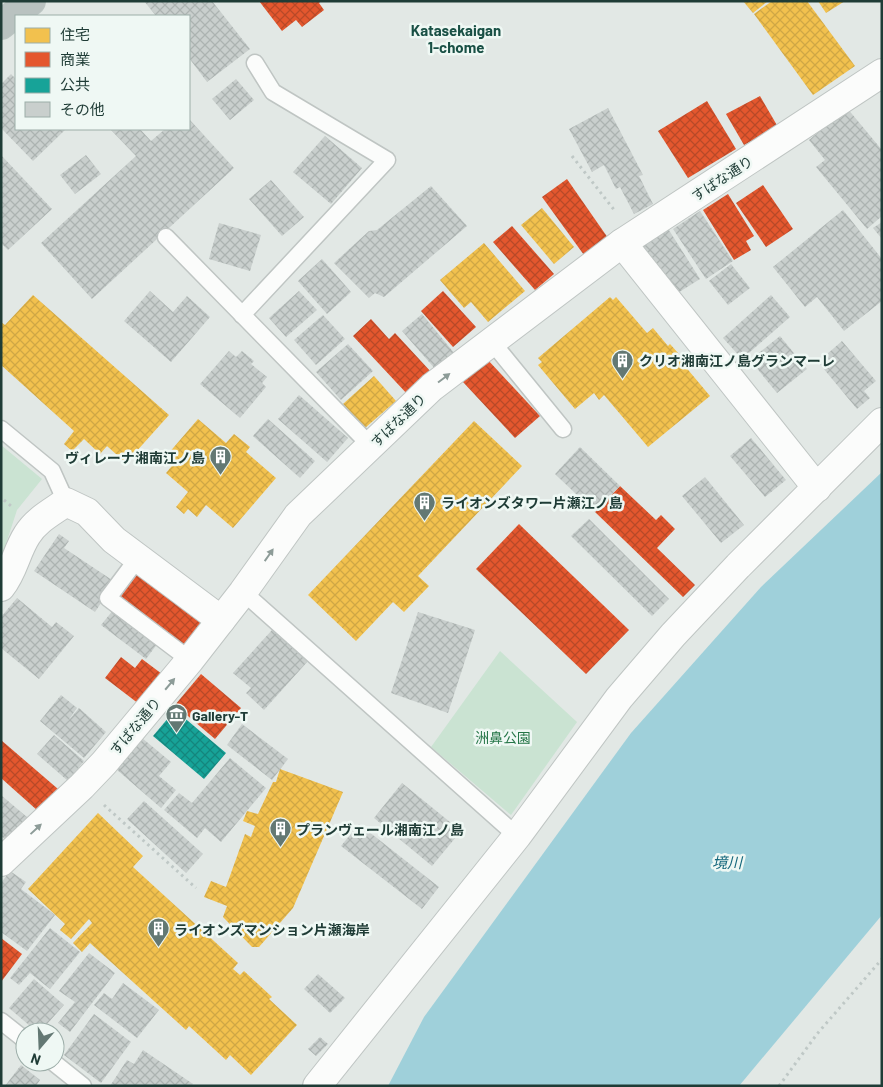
<svg xmlns="http://www.w3.org/2000/svg" width="883" height="1087" viewBox="0 0 883 1087" font-family="Barlow,'Noto Sans JP',sans-serif">
<style>
.green{fill:#cae3d2}
.water{fill:#9fd0da}
.homes{fill:url(#homes-cross-hatch)}
.shops{fill:url(#shops-cross-hatch)}
.public{fill:url(#public-cross-hatch)}
.building{fill:url(#building-cross-hatch)}
.lines{fill:none;stroke-linecap:round;stroke-linejoin:round}
.lane-casing{stroke:#bfc5c3;stroke-width:19}
.street-casing{stroke:#bfc5c3;stroke-width:30}
.highway-casing{stroke:#bbc5c2;stroke-width:30}
.path{stroke:#bfc8c6;stroke-width:3;stroke-dasharray:2.5 4;stroke-linecap:butt}
.lane{stroke:#fbfcfb;stroke-width:16}
.street{stroke:#fbfcfb;stroke-width:28}
.highway{stroke:#b9c2c0;stroke-width:28}
.oneway{fill:#8d9c98}
.labels{text-anchor:middle;dominant-baseline:central;stroke-width:5;stroke-linejoin:round;paint-order:stroke}
.street-label{font-size:14px;fill:#1f3c36;stroke:#eff8f4}
.poi-label{font-size:14px;font-weight:bold;fill:#1f3c36;stroke:#eff8f4;text-anchor:start}
.park-label{font-size:14px;fill:#267648;stroke:#eff8f4}
.neighbourhood-label{font-size:15px;font-weight:bold;fill:#195045;stroke:#eff8f4}
.water-label{font-size:15px;font-style:italic;fill:#15677c;stroke:#eff8f4}
</style>
<defs>
<pattern id="homes-cross-hatch" width="8" height="8" patternUnits="userSpaceOnUse" patternTransform="scale(1.25)"><rect width="8" height="8" fill="#f2c14e"/><path d="M0 0l8 8M0 8l8-8" fill="none" stroke="#cfa745"/></pattern>
<pattern id="shops-cross-hatch" width="8" height="8" patternUnits="userSpaceOnUse" patternTransform="scale(1.25)"><rect width="8" height="8" fill="#e4572e"/><path d="M0 0l8 8M0 8l8-8" fill="none" stroke="#b84928"/></pattern>
<pattern id="public-cross-hatch" width="8" height="8" patternUnits="userSpaceOnUse" patternTransform="scale(1.25)"><rect width="8" height="8" fill="#17a398"/><path d="M0 0l8 8M0 8l8-8" fill="none" stroke="#14867d"/></pattern>
<pattern id="building-cross-hatch" width="8" height="8" patternUnits="userSpaceOnUse" patternTransform="scale(1.25)"><rect width="8" height="8" fill="#c9cfcd"/><path d="M0 0l8 8M0 8l8-8" fill="none" stroke="#acb3b1"/></pattern>
</defs>
<rect width="100%" height="100%" fill="#e2e8e5"/>
<g class="green">
<path d="M1,445L42,479L17,510L1,559Z"/>
<path d="M500,651L577,722L511,815L431,747Z"/>
</g>
<path class="water" d="M882,472V915L739,1086H388L424,1017L631,733L761,587Z"/>
<g class="homes">
<path d="M743,1H768L753,13Z"/>
<path d="M772,1H807L855,66L813,95L754,14Z"/>
<path d="M818,1H845L826,13Z"/>
<path d="M542,208L574,247L554,264L521,225Z"/>
<path d="M484,243L525,291L488,322L471,302L464,308L440,280Z"/>
<path d="M33,295L169,415L126,463L107,446L100,454L84,439L72,451L64,444L74,431L1,365V322L5,325Z"/>
<path d="M610,297L613,300L616,297L647,333L653,328L668,346L670,344L687,363L684,365L710,396L648,447L604,395L599,400L594,393L575,409L538,365L542,362L538,358Z"/>
<path d="M374,376L396,401L365,428L343,404Z"/>
<path d="M198,419L226,443L234,434L250,447L246,452L276,478L233,528L206,505L197,517L188,509L184,514L176,507L188,492L166,473L176,461L168,454Z"/>
<path d="M474,421L522,466L418,576L429,586L404,612L393,602L356,641L308,595Z"/>
<path d="M280,769L343,792L293,908L259,947H252L223,917L227,906L204,897L211,881L226,887L245,834L251,837L255,826L243,821L247,811L258,814L273,782H276Z"/>
<path d="M98,813L143,856L133,867L238,963L233,969L240,975L244,971L272,997L269,999L297,1025L251,1075L230,1055L226,1060L189,1026L186,1030L90,943L82,952L73,943L92,923L89,919L71,939L60,930L65,924L28,889Z"/>
</g>
<g class="shops">
<path d="M259,1H321L319,3L324,10L302,27L296,20L282,31Z"/>
<path d="M760,96L778,127L744,145L726,114Z"/>
<path d="M707,101L736,149L688,178L658,131Z"/>
<path d="M567,179L608,238L584,255L542,197Z"/>
<path d="M763,185L793,229L766,247L736,203Z"/>
<path d="M728,194L754,236L746,241L751,250L734,260L703,210Z"/>
<path d="M512,226L554,274L535,290L493,242Z"/>
<path d="M443,291L476,327L453,347L421,311Z"/>
<path d="M371,319L389,339L395,333L432,373L409,396L353,336Z"/>
<path d="M487,359L540,416L515,438L463,382Z"/>
<path d="M620,486L656,520L661,515L675,529L657,548L695,585L683,597L595,512Z"/>
<path d="M519,524L629,630L586,674L476,569Z"/>
<path d="M137,565L207,618L183,649L113,597Z"/>
<path d="M121,657L135,668L142,659L162,674L139,704L105,678Z"/>
<path d="M201,674L241,708L215,739L175,705Z"/>
<path d="M1,740L58,789L38,811L1,778Z"/>
<path d="M1,938L22,954L1,982Z"/>
</g>
<path class="public" d="M175,710L226,753L204,779L153,736Z"/>
<g class="building">
<path d="M144,1H212L250,49L207,82L189,58V16H156Z"/>
<path d="M11,74L16,79V129H66L33,161L1,128V84Z"/>
<path d="M236,79L254,100L230,120L212,99Z"/>
<path d="M608,108L643,175L639,176L653,204L634,214L620,187L616,189L604,165L592,172L569,129Z"/>
<path d="M847,108L882,150V216L867,229L816,167L825,160L809,140Z"/>
<path d="M189,119L234,168L92,299L41,243L136,156L110,129H140L151,141L165,129H189Z"/>
<path d="M325,136L362,168L331,204L293,172Z"/>
<path d="M1,155L52,209L8,250L1,243Z"/>
<path d="M86,155L101,174L75,194L60,175Z"/>
<path d="M271,180L304,217L282,236L249,199Z"/>
<path d="M431,186L467,226L384,297L375,293L369,298L334,263L369,231L377,230Z"/>
<path d="M843,210L882,259V301L844,331L817,297L805,307L773,267Z"/>
<path d="M700,211L733,261L706,279L673,229Z"/>
<path d="M882,222V239L873,228Z"/>
<path d="M219,223L261,235L250,271L209,259Z"/>
<path d="M667,227L700,279L673,296L641,243Z"/>
<path d="M322,259L351,292L327,314L298,281Z"/>
<path d="M731,264L750,288L728,305L709,281Z"/>
<path d="M150,291L173,312L187,296L210,317L171,362L124,321Z"/>
<path d="M299,291L317,310L286,337L269,318Z"/>
<path d="M771,295L790,317L742,359L723,338Z"/>
<path d="M422,314L455,354L436,370L402,331Z"/>
<path d="M323,315L345,339L316,365L294,340Z"/>
<path d="M780,336L807,369L777,393L750,360Z"/>
<path d="M842,341L876,381L864,391L870,398L857,409L818,362Z"/>
<path d="M348,344L373,371L341,400L316,372Z"/>
<path d="M229,351L236,357L242,351L254,361L251,364L267,377L262,383L266,387L240,418L200,384Z"/>
<path d="M299,395L348,438L327,462L278,419Z"/>
<path d="M268,419L315,461L300,478L253,436Z"/>
<path d="M751,438L786,480L765,497L730,456Z"/>
<path d="M580,447L620,486L595,512L555,474Z"/>
<path d="M705,477L744,525L721,543L682,496Z"/>
<path d="M589,519L669,599L652,616L571,536Z"/>
<path d="M59,534L69,541L64,548L115,582L95,612L34,571Z"/>
<path d="M17,598L52,627L56,622L74,636L39,679L1,648V617Z"/>
<path d="M114,609L158,643L146,659L101,625Z"/>
<path d="M418,612L475,630L448,713L391,693Z"/>
<path d="M272,630L308,661L264,710L246,693L251,688L233,673Z"/>
<path d="M61,695L77,708L68,721L79,708L106,732L84,758L40,721Z"/>
<path d="M242,724L288,759L272,780L227,745Z"/>
<path d="M54,735L84,761L68,781L37,754Z"/>
<path d="M142,738L171,762L159,776L176,790L161,808L116,769Z"/>
<path d="M230,758L266,788L221,842L205,828L197,838L164,810L179,793L192,803Z"/>
<path d="M402,783L461,831L432,866L374,818Z"/>
<path d="M1,795L28,818L8,842L1,836Z"/>
<path d="M144,801L203,854L186,873L127,819Z"/>
<path d="M359,824L439,887L422,909L341,846Z"/>
<path d="M10,871L26,882L21,889L55,915L27,951L1,932V883Z"/>
<path d="M50,928L80,952L50,989L30,973L19,985L10,978Z"/>
<path d="M89,953L115,973L70,1032L58,1023L75,1002L59,991Z"/>
<path d="M318,974L345,998L330,1013L304,989Z"/>
<path d="M34,979L64,1005L40,1032H37L9,1008Z"/>
<path d="M123,983L159,1010L137,1038L94,1005L104,993L112,999Z"/>
<path d="M94,1014L131,1042L101,1083L64,1055Z"/>
<path d="M320,1037L328,1044L316,1056L308,1049Z"/>
<path d="M143,1050L193,1084L191,1086H110L127,1060L134,1064Z"/>
<path d="M21,1065L40,1080L36,1086H5Z"/>
</g>
<g class="lines">
<defs>
<g id="lane">
<path d="M166,237L371,446"/>
<path d="M242,315L387,160L273,92L255,63"/>
<path d="M492,342L563,429"/>
<path d="M1,429L52,471L66,502"/>
<path d="M138,558L108,598L190,660"/>
<path d="M243,592L517,836"/>
<path d="M1,1021L25,1040"/>
<path d="M53,1062L83,1086"/>
</g>
<g id="street">
<path d="M622,243L817,488"/>
<path d="M1,587C14,571 16,552 27,535C36,520 52,512 66,502L87,512L114,540L221,620"/>
<path d="M1,862L82,786L104,763L190,660L243,592L298,515L432,387L622,243L882,73"/>
<path d="M317,1086L517,836L619,698L673,635L738,566L882,422"/>
</g>
<path id="highway" d="M1,25L31,1"/>
</defs>
<use href="#lane" class="lane-casing"/>
<use href="#street" class="street-casing"/>
<use href="#highway" class="highway-casing"/>
<g class="path">
<path d="M572,156L615,211"/>
<path d="M4,500L11,506"/>
<path d="M104,805L196,888"/>
<path d="M779,1086L817,1034L882,959"/>
</g>
<use href="#lane" class="lane"/>
<use href="#street" class="street"/>
<use href="#highway" class="highway"/>
</g>
<defs><path id="oneway-solid" d="M-6-.8H1V-3.2L6.5 0L1 3.2V.8H-6Z" transform="scale(1.25)"/></defs>
<g class="oneway">
<use href="#oneway-solid" transform="translate(444 378) rotate(-37)"/>
<use href="#oneway-solid" transform="translate(269 555) rotate(-55)"/>
<use href="#oneway-solid" transform="translate(170 684) rotate(-50)"/>
<use href="#oneway-solid" transform="translate(36 829) rotate(-43)"/>
</g>
<defs>
<symbol id="building-pin" viewBox="-11 -11 22 30"><path d="M0 17L-7.5 6A9.5 9.5 0 1 1 7.5 6Z" fill="#637873" stroke="#eff8f4"/><path d="M-4-6H4V6H1V3H-1V6H-4ZM-2.5-4.3h1.7v1.8h-1.7ZM.8-4.3h1.7v1.8H.8ZM-2.5-1h1.7V.8h-1.7ZM.8-1h1.7V.8H.8Z" fill="#fff"/></symbol>
<symbol id="museum-pin" viewBox="-11 -11 22 30"><path d="M0 17L-7.5 6A9.5 9.5 0 1 1 7.5 6Z" fill="#637873" stroke="#eff8f4"/><path d="M0-6L6-3V-2H-6V-3ZM-5-1h2V3h-2ZM-1-1h2V3h-2ZM3-1h2V3H3ZM-6 4H6V6H-6Z" fill="#fff"/></symbol>
</defs>
<g fill-rule="evenodd">
<use href="#building-pin" x="610" y="348" width="25" height="34"/>
<use href="#building-pin" x="208" y="444" width="25" height="34"/>
<use href="#building-pin" x="412" y="490" width="25" height="34"/>
<use href="#museum-pin" x="164" y="702" width="25" height="34"/>
<use href="#building-pin" x="268" y="816" width="25" height="34"/>
<use href="#building-pin" x="146" y="916" width="25" height="34"/>
</g>
<g class="labels">
<g class="street-label">
<text transform="translate(722 178) rotate(-33)">すばな通り</text>
<text transform="translate(398 420) rotate(-44)">すばな通り</text>
<text transform="translate(135 726) rotate(-50)">すばな通り</text>
</g>
<g class="poi-label">
<text x="639" y="360">クリオ湘南江ノ島グランマーレ</text>
<text x="205" y="457" text-anchor="end">ヴィレーナ湘南江ノ島</text>
<text x="441" y="502">ライオンズタワー片瀬江ノ島</text>
<text x="192" y="715">Gallery-T</text>
<text x="296" y="829">プランヴェール湘南江ノ島</text>
<text x="174" y="929">ライオンズマンション片瀬海岸</text>
</g>
<g class="park-label">
<text x="503" y="737">洲鼻公園</text>
</g>
<g class="neighbourhood-label">
<text x="456" y="30">Katasekaigan<tspan x="456" dy="17">1-chome</tspan></text>
</g>
<g class="water-label">
<text x="727" y="862">境川</text>
</g>
</g>
<rect width="883" height="1087" fill="none" stroke="#1f3c36" stroke-width="5"/>
<rect x="15" y="15" width="175" height="115" fill="#eff8f4" stroke="#9cada8"/>
<rect x="25" y="28" width="25" height="15" fill="#f2c14e" stroke="#9cada8"/>
<text x="60" y="40" font-size="15" fill="#1f3c36">住宅</text>
<rect x="25" y="52" width="25" height="15" fill="#e4572e" stroke="#9cada8"/>
<text x="60" y="65" font-size="15" fill="#1f3c36">商業</text>
<rect x="25" y="78" width="25" height="15" fill="#17a398" stroke="#9cada8"/>
<text x="60" y="90" font-size="15" fill="#1f3c36">公共</text>
<rect x="25" y="102" width="25" height="15" fill="#c9cfcd" stroke="#9cada8"/>
<text x="60" y="115" font-size="15" fill="#1f3c36">その他</text>
<g transform="translate(40 1047) rotate(199)"><circle r="24" fill="#eff8f4" stroke="#9cada8"/>
<path d="M0-4L9 19L0 12L-9 19Z" fill="#637873"/>
<text y="-8" font-size="14" font-weight="bold" text-anchor="middle" fill="#1f3c36">N</text>
</g>
</svg>
